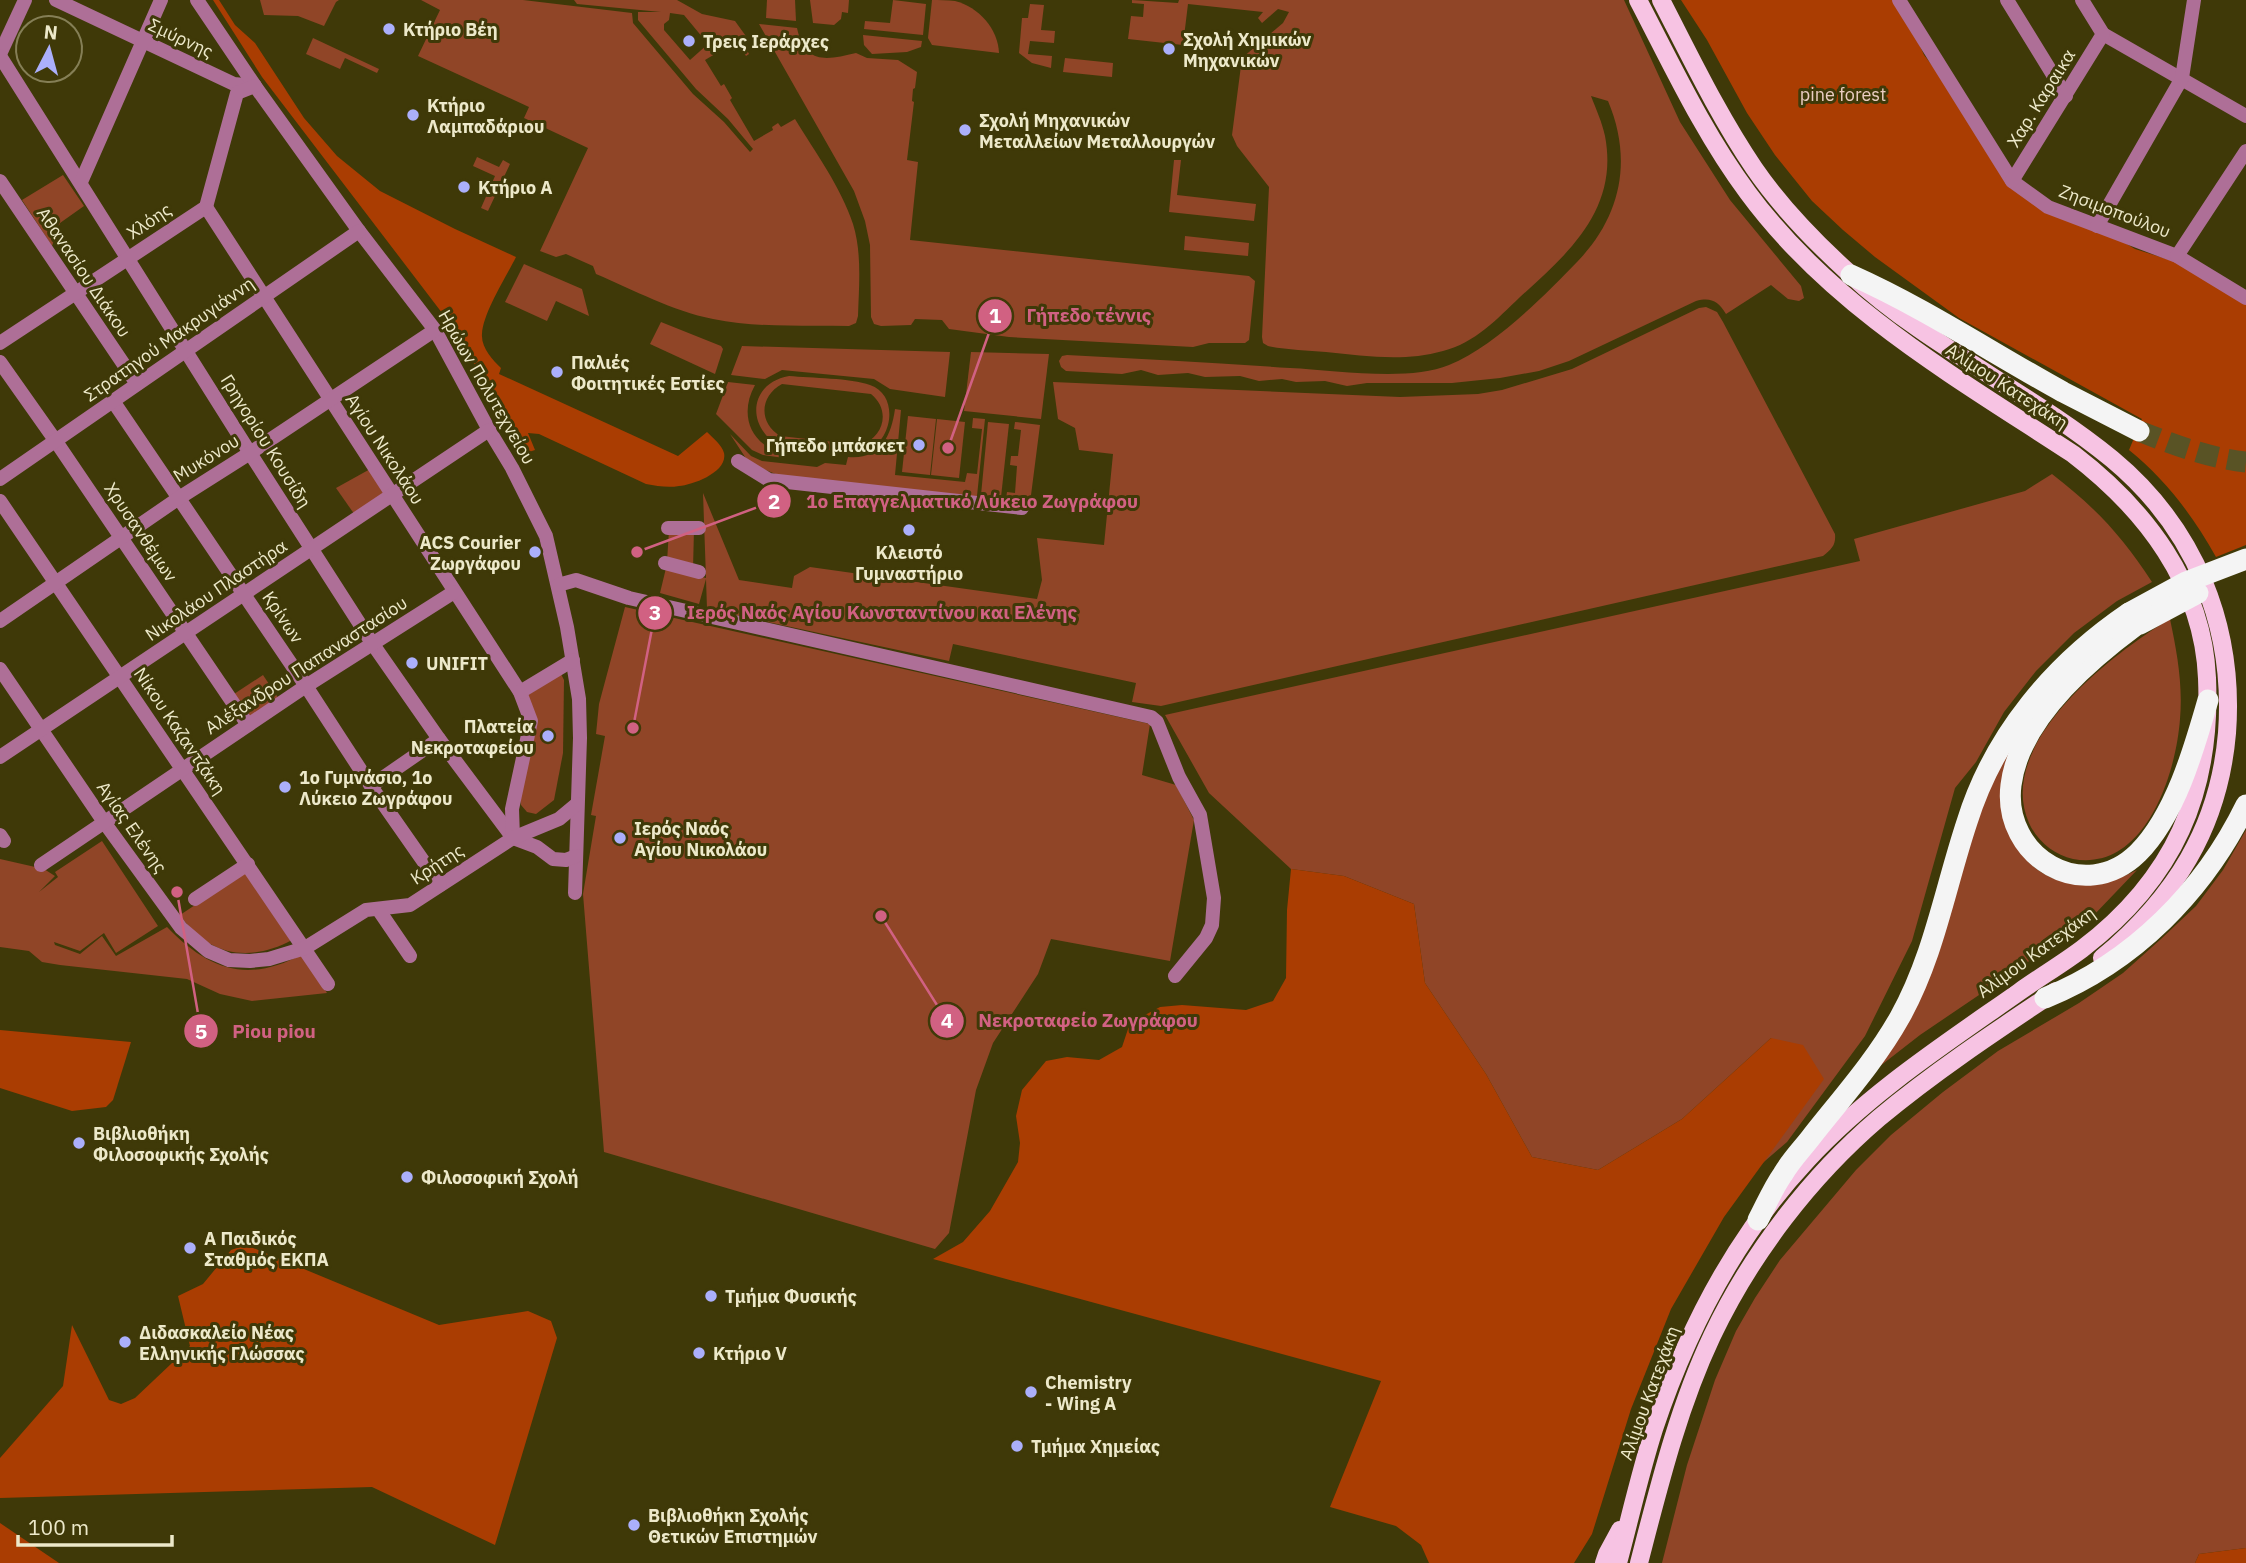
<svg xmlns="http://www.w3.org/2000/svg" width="2246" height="1563" viewBox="0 0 2246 1563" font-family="'IBM Plex Sans',sans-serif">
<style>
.green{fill:#904527;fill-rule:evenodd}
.forest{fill:#aa3d02}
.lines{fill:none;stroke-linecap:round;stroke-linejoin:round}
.highway-tunnel{stroke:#595325;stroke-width:21;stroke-dasharray:21 10;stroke-linecap:butt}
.minor{stroke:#ae6f97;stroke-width:14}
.major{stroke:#f7c3e3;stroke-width:18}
.highway{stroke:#f4f4f4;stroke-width:21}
.highway-bridge{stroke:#f4f4f4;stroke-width:21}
.poi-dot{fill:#abaffb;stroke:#3f3908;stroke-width:2.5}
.labels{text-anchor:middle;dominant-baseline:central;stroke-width:6;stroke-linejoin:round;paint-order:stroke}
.poi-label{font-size:18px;font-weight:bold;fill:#ede9ca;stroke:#3f3908;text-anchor:start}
.street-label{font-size:18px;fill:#ede9ca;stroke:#3f3908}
.park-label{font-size:18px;fill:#ebcdc2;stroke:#3f3908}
.leader{fill:none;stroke:#d16182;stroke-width:2.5}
.callout-dot{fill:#d16182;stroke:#3f3908;stroke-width:2.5}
.mark-label{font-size:21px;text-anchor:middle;font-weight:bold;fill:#fff}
.callout-label{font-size:19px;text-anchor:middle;font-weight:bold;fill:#d16182;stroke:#3f3908;stroke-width:6;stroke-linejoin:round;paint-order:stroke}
</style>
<rect width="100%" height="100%" fill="#3f3908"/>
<g class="green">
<path d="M260,0H339L336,2L324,26L298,16L264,15Z"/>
<path d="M421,0H523L632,13L633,23L693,94L724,122L750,152L753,149L728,119L696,89L638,20V12H661L577,4L574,0H677L702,14L735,21L748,39L745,46L749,54L746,56L737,41L732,43L729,38L712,48L715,54L705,60L721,86L724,84L732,98L730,100L754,141L773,130L772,127L778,123L781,127L795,119C815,152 841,187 853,224C862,253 859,285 858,316L856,323L849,326C804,325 757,328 713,319C672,311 634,290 596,274L593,266L566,254L556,257L540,251L588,148L524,118L529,107L418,56L440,10ZM670,13L684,15L708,44L690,60L664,30V24L669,20Z"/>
<path d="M767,0H795L796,21L766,18Z"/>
<path d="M810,0H849L848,13L842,12L841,19L834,25L813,23Z"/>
<path d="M893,0L926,4L923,35L864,29L865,21L890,23Z"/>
<path d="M932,0C939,0 948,0 955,1C979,7 998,29 999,53L932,45L928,38Z"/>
<path d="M1132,0L1178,3L1179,0H1624L1680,122L1730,200L1801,286L1804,298L1799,301L1788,299L1771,285L1726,314C1718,301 1711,297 1696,301L1569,361L1539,371L1500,378L1452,383H1367L1347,386L1325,381L1296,382L1282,379L1259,381L1240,376L1205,377L1188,373L1158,375L1141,370L1122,374L1066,371L1061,367L1059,361L1062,356L1067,355C1142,359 1216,363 1290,368C1334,370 1409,382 1449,365C1494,347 1543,297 1577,262C1621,217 1633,160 1608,101L1591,96C1596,109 1602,122 1605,136C1619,209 1569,253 1520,297C1497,319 1475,343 1443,351C1404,362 1365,356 1326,352C1307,350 1287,350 1268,346L1263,343L1262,337L1269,187L1237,146L1232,135L1242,58L1283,23L1289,12L1278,9L1262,23L1258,18L1263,12L1188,4L1183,45L1128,39L1131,16L1143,17L1144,4L1132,3Z"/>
<path d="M1030,4L1044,5L1041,30L1055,31L1054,43L1030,41L1028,54L1052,56L1051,68L1032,63L1019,53L1022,18H1028Z"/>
<path d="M759,24L797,28C805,65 827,60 856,53L867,58L898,60L917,72L915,88L913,89L912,101L914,102L907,160L918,162L910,240L1249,276L1255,281L1249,340L1245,343H1209L1193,347L1009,337L949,329L942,320L915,319L911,325L881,326L874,324L871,317L870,245L865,221L854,191Z"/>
<path d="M863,35L922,41L921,47L907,52L872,54L864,45Z"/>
<path d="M313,38L379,69L377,73L345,58L340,69L306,54Z"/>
<path d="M1065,58L1113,63L1112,77L1063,72Z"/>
<path d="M477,157L499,167L503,160L510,164L488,211L481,208L495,176L473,166Z"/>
<path d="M1174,160H1181L1177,195L1256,204L1254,221L1169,212Z"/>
<path d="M63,175L84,206L60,223L52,246L22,200Z"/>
<path d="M1185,236L1249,243L1248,256L1184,250Z"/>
<path d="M524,264L582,289L589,316L556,301L547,321L505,302Z"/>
<path d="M1706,307L1717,312L1723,322L1835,534C1836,545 1832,549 1823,556L1161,706L1132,702L1136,683L953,644L949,661L707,609L706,579L699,604L660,593L666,568L706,578L703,493L739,580L792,588L794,576L810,567L1037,599L1042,580L1037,538L1104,545L1113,454L1079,450L1075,428L1058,419L1053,382L1400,397L1478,394L1502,390L1572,369L1699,308Z"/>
<path d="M661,322L721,346L723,349L715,374L650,344Z"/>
<path d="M742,346L950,352L945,397L890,389L874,379L782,370L765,379L731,375Z"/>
<path d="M971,352L1049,354L1041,419L964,411Z"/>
<path d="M789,376C811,378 851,378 870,385C899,395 893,439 868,450C858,455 784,446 772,441C745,418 754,382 789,376ZM782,384L871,394C891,410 884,437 861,445L780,436C758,422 760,396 782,384Z"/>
<path d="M728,382L755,385C740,412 748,441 778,452L785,450L784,458L763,455L752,450L716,414Z"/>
<path d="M895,409L901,410L895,475L965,482L967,473L977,474L982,429L972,428L973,418L985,419L977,496L1006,499L1007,492L1015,493L1017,466L1010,465L1011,456H1018L1021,430L1014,429L1015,422L1040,425L1030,503L778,475L749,463L730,434L751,456L762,461L817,467L825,463L846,465L848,457C880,460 891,437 895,409Z"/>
<path d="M908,416L936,419L930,475L902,472Z"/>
<path d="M937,419L965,422L959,478L931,475Z"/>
<path d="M988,422L1009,424L1001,497L981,495Z"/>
<path d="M372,468L390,494L357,518L336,488Z"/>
<path d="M2052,474C2096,508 2122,536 2152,582L2117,601L2074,633L2036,671L2004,712L1976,762L1955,788L1912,941L1865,1036L1787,1142L1758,1167L1823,1079L1771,1038L1682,1119L1598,1170L1532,1157L1486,1074L1425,983L1414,904L1344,876L1291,869L1209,793L1165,715L1860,561L1854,539L2025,491Z"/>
<path d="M694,529L693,569L667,562L669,530Z"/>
<path d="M625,607L1150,724L1142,775L1176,785L1194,820L1170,961L1051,939L1038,974L993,1043L976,1090L949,1233L935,1249L604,1152L583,894L596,816L591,815L605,736L596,734L599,704Z"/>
<path d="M2170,619C2177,652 2183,685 2180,719C2176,774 2145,872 2073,859C2054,855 2037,841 2029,823C1994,744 2113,653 2170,619Z"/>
<path d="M2074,668L2002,804C2012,877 2074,903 2137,870L2093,916L2063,938L1920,1035L1866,1077L1970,833L1994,771Z"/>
<path d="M561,674L564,680L563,753L554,800L536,814L527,812L521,805L520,797L528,695Z"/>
<path d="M263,675L279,699L251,718L234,694Z"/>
<path d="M2246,830V1548L2199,1554L2195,1563H1662L1687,1465L1715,1380L1736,1331L1755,1298L1780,1260L1856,1170L1891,1135L1943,1092L1998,1051L2079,1003L2123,973L2161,939L2196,906L2223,870Z"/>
<path d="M102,841L158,926L116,953L104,933L80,951L54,942L55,945L80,954L102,936L116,956L167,927C209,970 247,984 303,954L327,993L252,1001L220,994L187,979L60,965L42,962L29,951L0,947V859L44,869L55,876L39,892L58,877L55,872Z"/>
<path d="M245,872L292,940C249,963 208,956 180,915Z"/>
</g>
<g class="forest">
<path d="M213,0H219L235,25L255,43L304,118L337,156L380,191L455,229L516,257C506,277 483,313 482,334C481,348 493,360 501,368L499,374L678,456L707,432C713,438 722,445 724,453C728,472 693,485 679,486C668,488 657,486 646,484L539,434L528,433L535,450L526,453L452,326L262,77Z"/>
<path d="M1681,0H1897L1902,6L1924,55L1969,113L2002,165L2047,206L2097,226L2135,249L2173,261L2246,299V545L2216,557C2193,516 2166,480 2129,450L2142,419L1959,318L1875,257L1843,230L1812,201L1775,155L1747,113L1707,40Z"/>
<path d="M1291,869L1344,876L1414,904L1425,983L1486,1074L1532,1157L1598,1170L1682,1119L1771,1038L1803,1045L1824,1079L1724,1217L1671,1309L1631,1409L1592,1534L1574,1563H1429L1421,1545L1396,1526L1330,1507L1381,1381L933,1259L963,1242L990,1211L1018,1162L1020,1143L1016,1116L1022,1090L1046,1061L1067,1057L1099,1060L1122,1047L1130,1023L1160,1007L1182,1005L1246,1010L1273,1001L1286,978L1287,910Z"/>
<path d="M0,1030L131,1042L113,1100L106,1107L72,1111L0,1088Z"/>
<path d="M246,1245L439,1325L528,1311L551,1321L557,1338L495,1545L372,1487L0,1498V1458L63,1386L72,1325L109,1400L121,1404L135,1398L190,1346L178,1296L203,1284L231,1250Z"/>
<path d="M0,1523L59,1563H0Z"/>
<path d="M2246,1548V1563H2195L2199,1554Z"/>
</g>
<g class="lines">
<path class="highway-tunnel" d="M2139,431C2174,445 2209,458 2246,462"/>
<g class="minor">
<path d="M56,0L234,84L253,86"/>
<path d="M197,0L255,86L359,231L435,330L489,430L512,468L546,536L567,627L579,699L580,738L575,893"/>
<path d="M1899,0L2012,181L2048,207L2177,256L2246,298"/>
<path d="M2007,0L2066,96"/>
<path d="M2082,0L2103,34L2246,116"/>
<path d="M0,54L25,0"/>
<path d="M0,56L250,453L372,643L439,739L513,838L537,847L553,859L566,860L576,856"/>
<path d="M0,181L137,384"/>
<path d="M2012,181L2103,34"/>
<path d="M81,182L161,0"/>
<path d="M206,207L520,692L531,721L512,809L513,837"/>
<path d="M2097,226L2182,78L2194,0"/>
<path d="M2177,256L2246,151"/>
<path d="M0,343L206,207L237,93L255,86"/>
<path d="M0,362L55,440L248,725"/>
<path d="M113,401L306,686L371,786L439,739"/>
<path d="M738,461L769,480L1022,508"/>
<path d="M0,479L359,231"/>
<path d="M0,501L328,984"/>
<path d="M668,528H699"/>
<path d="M665,563L699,572"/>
<path d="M558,585L576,580L629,598L1151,717L1157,722L1179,777L1200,815L1214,898L1212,925L1206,938L1175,976"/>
<path d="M0,621L179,498L250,453L435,330"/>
<path d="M0,669L104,822L181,928L208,951L229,960L250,961L269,959L305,948L366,910L410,905L513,838L559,819L577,804"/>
<path d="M520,692L573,660"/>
<path d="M0,757L489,430"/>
<path d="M375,792L440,885"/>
<path d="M0,835L4,841"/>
<path d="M41,865L306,686L454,592"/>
<path d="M195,899L248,864"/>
<path d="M378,909L410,956"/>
</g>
<g class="major">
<path d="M1661,0C1690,56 1718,115 1754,168C1780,206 1815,242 1849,273C1928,347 2029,391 2112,459C2195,528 2235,626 2227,733C2219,828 2174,898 2102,958"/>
<path d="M1604,1563L1607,1554L1620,1530"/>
<path d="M1618,1563C1630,1518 1640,1473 1654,1429C1687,1330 1736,1236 1807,1160C1869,1093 1945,1044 2019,992C2040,977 2062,964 2082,949C2174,879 2212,793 2207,678C2203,584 2145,509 2073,454C1957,378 1832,307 1748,193C1704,134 1672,65 1638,0"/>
<path d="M1639,1563C1659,1486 1678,1408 1712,1336C1751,1254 1810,1177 1879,1118C1934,1072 1996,1031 2056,991"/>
</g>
<g class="highway">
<path d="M1851,275C1925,308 1992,353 2063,392C2088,405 2114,418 2139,431"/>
<path d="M2135,626C2085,663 2019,720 2011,785C2002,857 2084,906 2138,853C2175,816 2194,749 2208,700"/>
<path d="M2045,998C2134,962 2204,891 2246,805"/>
<path d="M1758,1220C1766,1205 1773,1188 1783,1174C1791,1160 1803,1148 1812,1136C1842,1098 1876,1060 1900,1017C1934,956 1945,888 1967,822C1994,735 2054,664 2129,613"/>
</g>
<g class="highway-bridge">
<path d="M2129,613L2186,582L2246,559"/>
<path d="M2140,624L2198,593"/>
</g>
</g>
<g class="poi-dot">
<circle cx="389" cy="29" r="7"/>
<circle cx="689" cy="41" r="7"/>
<circle cx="1169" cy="49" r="7"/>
<circle cx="413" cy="115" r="7"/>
<circle cx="965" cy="130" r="7"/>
<circle cx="464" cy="187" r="7"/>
<circle cx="557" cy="372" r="7"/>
<circle cx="919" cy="445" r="7"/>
<circle cx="909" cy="530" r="7"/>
<circle cx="535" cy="552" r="7"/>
<circle cx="412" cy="663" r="7"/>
<circle cx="548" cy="736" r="7"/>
<circle cx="285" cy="787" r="7"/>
<circle cx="620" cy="838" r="7"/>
<circle cx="79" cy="1143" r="7"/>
<circle cx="407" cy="1177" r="7"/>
<circle cx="190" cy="1248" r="7"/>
<circle cx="711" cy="1296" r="7"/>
<circle cx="125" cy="1342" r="7"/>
<circle cx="699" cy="1353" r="7"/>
<circle cx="1031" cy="1392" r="7"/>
<circle cx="1017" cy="1446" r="7"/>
<circle cx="634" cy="1525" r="7"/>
</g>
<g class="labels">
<g class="poi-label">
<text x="403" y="29">Κτήριο Βέη</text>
<text x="1183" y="39">Σχολή Χημικών<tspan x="1183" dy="21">Μηχανικών</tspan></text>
<text x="703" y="41">Τρεις Ιεράρχες</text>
<text x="427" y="105">Κτήριο<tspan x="427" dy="21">Λαμπαδάριου</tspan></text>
<text x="979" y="120">Σχολή Μηχανικών<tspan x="979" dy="21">Μεταλλείων Μεταλλουργών</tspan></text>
<text x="478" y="187">Κτήριο Α</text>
<text x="571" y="362">Παλιές<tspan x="571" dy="21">Φοιτητικές Εστίες</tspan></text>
<text x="905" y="445" text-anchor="end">Γήπεδο μπάσκετ</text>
<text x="521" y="542" text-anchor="end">ACS Courier<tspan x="521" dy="21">Ζωργάφου</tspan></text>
<text x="909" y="552" text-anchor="middle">Κλειστό<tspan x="909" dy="21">Γυμναστήριο</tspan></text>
<text x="426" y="663">UNIFIT</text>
<text x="534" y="726" text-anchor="end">Πλατεία<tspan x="534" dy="21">Νεκροταφείου</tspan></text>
<text x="299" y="777">1ο Γυμνάσιο, 1ο<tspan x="299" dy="21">Λύκειο Ζωγράφου</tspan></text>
<text x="634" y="828">Ιερός Ναός<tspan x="634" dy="21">Αγίου Νικολάου</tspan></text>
<text x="93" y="1133">Βιβλιοθήκη<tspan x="93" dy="21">Φιλοσοφικής Σχολής</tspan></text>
<text x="421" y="1177">Φιλοσοφική Σχολή</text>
<text x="204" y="1238">Α Παιδικός<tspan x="204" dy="21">Σταθμός ΕΚΠΑ</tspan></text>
<text x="725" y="1296">Τμήμα Φυσικής</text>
<text x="139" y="1332">Διδασκαλείο Νέας<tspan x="139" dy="21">Ελληνικής Γλώσσας</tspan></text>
<text x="713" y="1353">Κτήριο V</text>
<text x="1045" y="1382">Chemistry<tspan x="1045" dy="21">- Wing Α</tspan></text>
<text x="1031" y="1446">Τμήμα Χημείας</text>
<text x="648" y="1515">Βιβλιοθήκη Σχολής<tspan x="648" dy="21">Θετικών Επιστημών</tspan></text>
</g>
<g class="street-label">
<text transform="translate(181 38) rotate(25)">Σμύρνης</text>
<text transform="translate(2041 98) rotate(-58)">Χαρ. Καραικα</text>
<text transform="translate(2115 211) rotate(21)">Ζησιμοπούλου</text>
<text transform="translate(149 221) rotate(-34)">Χλόης</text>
<text transform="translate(84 272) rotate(56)">Αθανασίου Διάκου</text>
<text transform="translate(169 339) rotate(-35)">Στρατηγού Μακρυγιάννη</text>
<text transform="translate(2007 386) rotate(33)">Αλίμου Κατεχάκη</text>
<text transform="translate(487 387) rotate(60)">Ηρώων Πολυτεχνείου</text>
<text transform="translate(266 441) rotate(58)">Γρηγορίου Κουσίδη</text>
<text transform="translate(385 449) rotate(57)">Αγίου Νικολάου</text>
<text transform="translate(206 458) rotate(-32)">Μυκόνου</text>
<text transform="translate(141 532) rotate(56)">Χρυσανθέμων</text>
<text transform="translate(216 590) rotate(-34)">Νικολάου Πλαστήρα</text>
<text transform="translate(283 617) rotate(56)">Κρίνων</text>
<text transform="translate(306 665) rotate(-33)">Αλέξανδρου Παπαναστασίου</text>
<text transform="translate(180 731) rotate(56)">Νίκου Καζαντζάκη</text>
<text transform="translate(132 827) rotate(55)">Αγίας Ελένης</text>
<text transform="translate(437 864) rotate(-33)">Κρήτης</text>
<text transform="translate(2036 952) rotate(-36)">Αλίμου Κατεχάκη</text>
<text transform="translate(1649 1393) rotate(-70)">Αλίμου Κατεχάκη</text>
</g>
<g class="park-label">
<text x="1843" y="94">pine forest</text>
</g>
</g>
<path class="leader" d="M948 448L995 316M637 552L774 501M633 728L655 613M881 916L947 1021M177 892L201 1031"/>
<g class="callout-dot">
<circle cx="948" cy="448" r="7"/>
<circle cx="637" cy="552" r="7"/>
<circle cx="633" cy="728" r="7"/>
<circle cx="881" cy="916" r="7"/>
<circle cx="177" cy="892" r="7"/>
<circle cx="995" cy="316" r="18"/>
<circle cx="774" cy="501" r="18"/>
<circle cx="655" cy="613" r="18"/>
<circle cx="947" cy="1021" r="18"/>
<circle cx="201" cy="1031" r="18"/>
</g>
<g class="mark-label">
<text x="995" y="323">1</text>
<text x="774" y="509">2</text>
<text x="655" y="620">3</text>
<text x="947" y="1028">4</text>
<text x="201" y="1039">5</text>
</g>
<g class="callout-label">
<text x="1089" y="322">Γήπεδο τέννις</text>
<text x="972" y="508">1ο Επαγγελματικό Λύκειο Ζωγράφου</text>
<text x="882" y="619">Ιερός Ναός Αγίου Κωνσταντίνου και Ελένης</text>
<text x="1088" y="1027">Νεκροταφείο Ζωγράφου</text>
<text x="274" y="1038">Piou piou</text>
</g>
<g transform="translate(49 49) rotate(6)"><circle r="33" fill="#3f3908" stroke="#857f56" stroke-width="2"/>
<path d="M0-5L12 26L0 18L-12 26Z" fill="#abaffb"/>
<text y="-10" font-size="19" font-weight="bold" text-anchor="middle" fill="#ede9ca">N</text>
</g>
<path d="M18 1535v10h154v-10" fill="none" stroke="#ede9ca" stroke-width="3.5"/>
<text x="28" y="1535" font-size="21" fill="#ede9ca" stroke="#3f3908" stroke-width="5" paint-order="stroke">100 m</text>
</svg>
